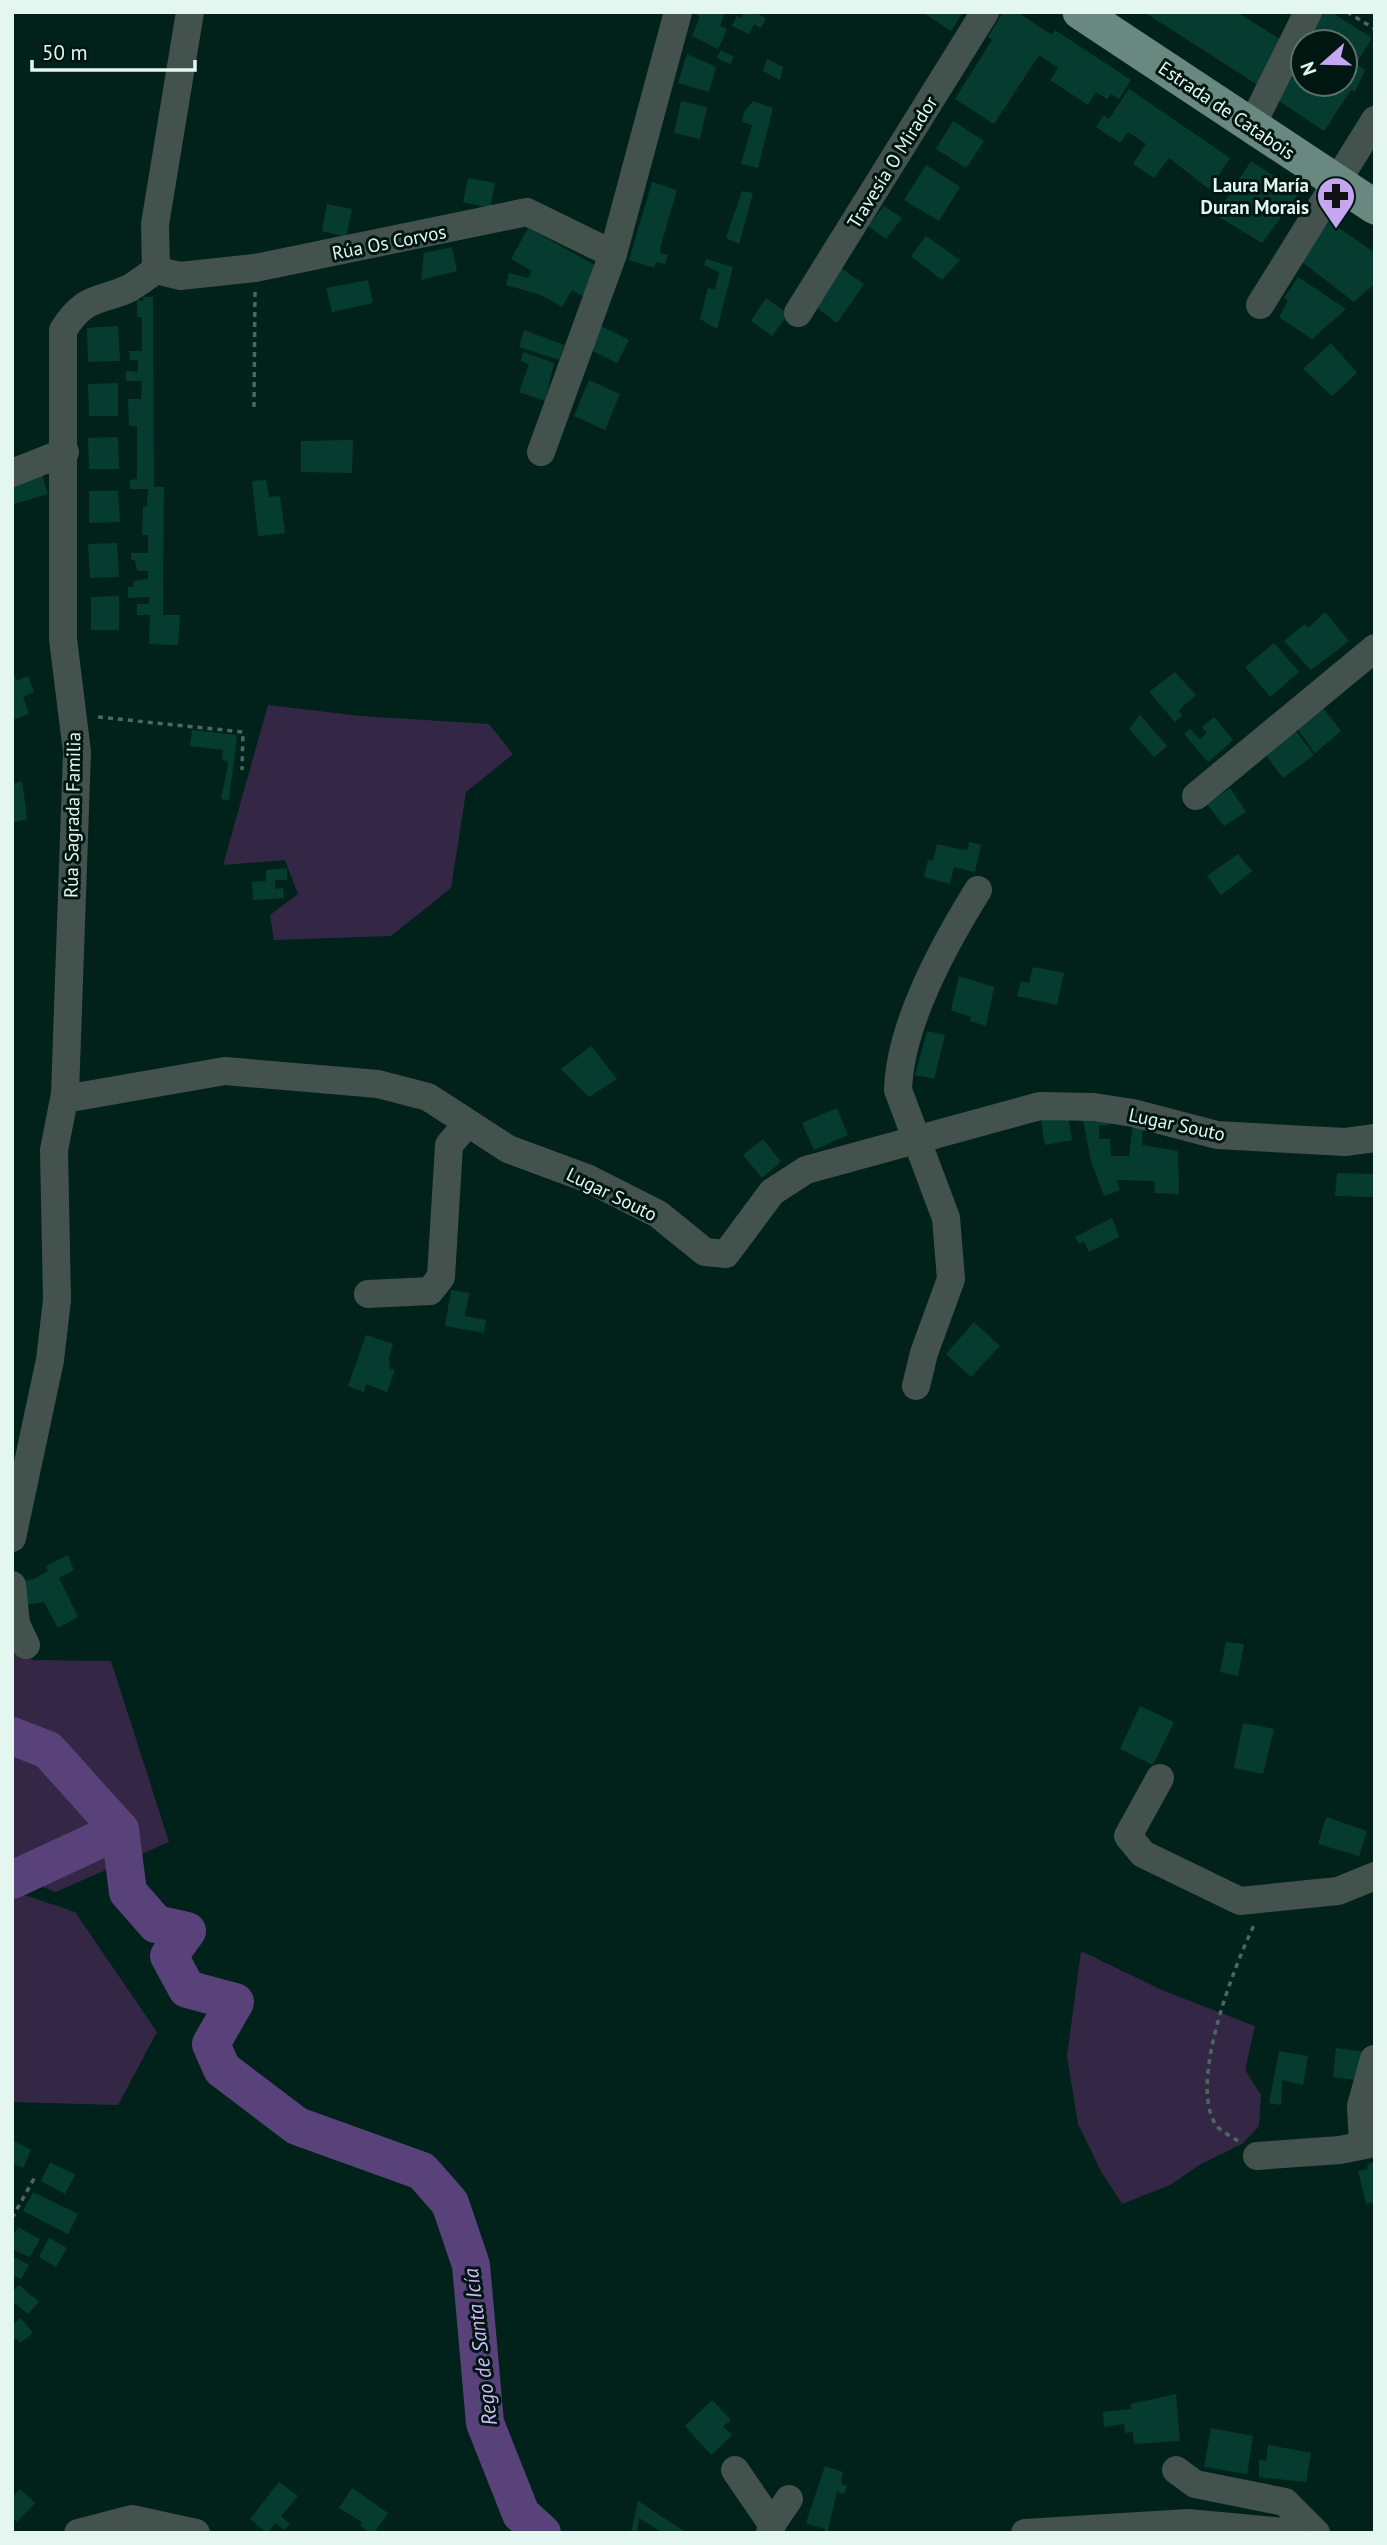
<svg xmlns="http://www.w3.org/2000/svg" width="1387" height="2545" viewBox="0 0 1387 2545" font-family="'PT Sans',sans-serif">
<style>
.green{fill:#342746}
.lines{fill:none;stroke-linecap:round;stroke-linejoin:round}
.river{stroke:#594179;stroke-width:38}
.building{fill:#063c30}
.path{stroke:#4b6860;stroke-width:3.5;stroke-dasharray:5 5;stroke-linecap:butt}
.minor{stroke:#43524d;stroke-width:28}
.major{stroke:#69887f;stroke-width:35}
.labels{text-anchor:middle;dominant-baseline:central;stroke-width:6;stroke-linejoin:round;paint-order:stroke}
.street-label{font-size:19px;fill:#e3f7f0;stroke:#001711}
.poi-label{font-size:19px;font-weight:bold;fill:#e3f7f0;stroke:#001711;text-anchor:end}
.water-label{font-size:21px;font-style:italic;fill:#d3b7fc;stroke:#001711}
</style>
<rect width="100%" height="100%" fill="#00221a"/>
<g class="green">
<path d="M268,705L361,716L489,724L513,754L466,792L451,888L391,936L274,940L270,915L298,894L285,860L223,865Z"/>
<path d="M12,1625L32,1660L111,1661L169,1842L56,1892L12,1876Z"/>
<path d="M12,1891L75,1912L157,2032L118,2105L12,2102Z"/>
<path d="M1081,1951L1164,1991L1255,2026L1245,2070L1261,2095L1259,2126L1242,2144L1201,2164L1170,2185L1122,2204L1102,2173L1078,2124L1067,2056Z"/>
</g>
<g class="lines">
<g class="river">
<path d="M12,1736L48,1750L120,1830L128,1892L156,1924L187,1931L169,1956L187,1989L235,2002L211,2044L222,2069L297,2126L422,2171L450,2203L471,2265L485,2423L521,2514L542,2533"/>
<path d="M12,1880L120,1830"/>
</g>
</g>
<g class="building">
<path d="M698,12H725L720,26L727,29L718,49L692,36L700,17L697,16Z"/>
<path d="M744,12H753L766,18L761,28L754,24L749,34L732,26L737,16L741,18Z"/>
<path d="M922,12H963L951,31Z"/>
<path d="M1003,12H1017L1052,35L1055,30L1131,80L1119,99L1111,94L1107,99L1096,92L1088,105L1050,80L1058,68L1039,55L994,124L955,99L992,40L988,37Z"/>
<path d="M1144,12H1237L1287,44L1264,89Z"/>
<path d="M1315,12H1331L1372,38L1356,64L1365,70L1355,92L1351,90L1324,131L1275,98L1300,55L1303,57V84H1345V42H1320L1303,31Z"/>
<path d="M721,50L734,57L730,64L717,58Z"/>
<path d="M687,54L716,67L709,92L678,83Z"/>
<path d="M767,59L783,67L780,80L763,71Z"/>
<path d="M1129,89L1230,158L1209,189L1169,158L1154,178L1133,164L1146,144L1128,132L1120,143L1096,127L1104,115L1109,119Z"/>
<path d="M681,101L707,107L700,139L674,133Z"/>
<path d="M753,101L773,108L758,168L741,164L752,125L742,122L744,112Z"/>
<path d="M953,121L984,141L966,168L936,149Z"/>
<path d="M1251,161L1299,193L1262,243L1216,215Z"/>
<path d="M926,165L960,187L939,221L904,200Z"/>
<path d="M468,178L495,183L490,208L463,202Z"/>
<path d="M652,182L677,190L660,248L661,254L668,255L665,264L656,262L654,268L629,260Z"/>
<path d="M742,191L753,193L739,244L726,238Z"/>
<path d="M327,204L352,209L346,237L322,231Z"/>
<path d="M884,206L902,218L886,239L868,226Z"/>
<path d="M1329,221L1375,253V283L1354,302L1302,262Z"/>
<path d="M528,228L600,268L583,296L572,290L562,307L541,295L506,285L509,273L528,278L532,271L511,259Z"/>
<path d="M926,236L960,260L942,280L911,256Z"/>
<path d="M452,247L457,271L421,280L424,253Z"/>
<path d="M706,259L733,267L717,329L700,319L708,288L715,290L719,272L704,265Z"/>
<path d="M841,268L864,284L837,323L813,305Z"/>
<path d="M1298,277L1346,309L1312,339L1279,317L1288,300L1284,298Z"/>
<path d="M368,280L373,303L332,312L326,288Z"/>
<path d="M143,297H153L154,487H164L163,615H180L178,645L149,644L150,615H137V604H149V597L128,598V587H133L134,581L148,579V571H137L135,560H131V553H148V535H142L143,506H147L148,489H130V480L137,479V426H129L128,399H141L142,381H126V371L138,372V360H130L129,351H142V317H137V300L143,301Z"/>
<path d="M766,298L788,314L772,336L751,321Z"/>
<path d="M118,326L120,361L88,362L87,328Z"/>
<path d="M601,326L629,340L617,363L589,349Z"/>
<path d="M524,330L564,345L559,360L519,347Z"/>
<path d="M1331,343L1357,373L1332,396L1303,369Z"/>
<path d="M523,352L554,363L545,401L519,392L529,364L521,361Z"/>
<path d="M589,380L620,394L605,430L574,416Z"/>
<path d="M118,383V416H89L88,384Z"/>
<path d="M118,437L119,469H89L88,438Z"/>
<path d="M353,440L352,473L301,472V441Z"/>
<path d="M41,472L48,494L14,504L12,481Z"/>
<path d="M266,480L269,497L280,496L285,533L258,536L252,481Z"/>
<path d="M89,491H118L120,522L89,523Z"/>
<path d="M117,543L119,577L90,578L88,544Z"/>
<path d="M119,596V630H91V597Z"/>
<path d="M1325,612L1349,641L1311,670L1284,641L1305,624L1308,628Z"/>
<path d="M1274,643L1299,672L1270,697L1245,667Z"/>
<path d="M12,670L17,681L28,676L34,692L23,697L29,714L12,720Z"/>
<path d="M1175,672L1196,695L1179,710L1182,716L1175,722L1149,692Z"/>
<path d="M1323,708L1341,731L1315,753L1296,727Z"/>
<path d="M1140,715L1167,746L1154,757L1129,729Z"/>
<path d="M1214,717L1233,740L1208,762L1184,734L1190,729L1200,739L1207,733L1202,727Z"/>
<path d="M192,730L237,735L229,800L221,799L228,766V761L222,760L223,750L190,746Z"/>
<path d="M1295,730L1314,755L1283,778L1265,754Z"/>
<path d="M22,781L27,819L12,823V784Z"/>
<path d="M1230,788L1246,812L1224,826L1207,804Z"/>
<path d="M969,842L981,845L975,872L954,867L950,884L924,877L928,860L933,861L937,844L963,850L968,849Z"/>
<path d="M1238,854L1252,871L1221,895L1207,876Z"/>
<path d="M287,868V880H275V889L283,888L284,898L253,900L252,882L266,881V870Z"/>
<path d="M1033,967L1064,973L1057,1005L1017,996L1021,981L1029,983Z"/>
<path d="M959,976L994,987L986,1026L970,1021L971,1017L951,1010Z"/>
<path d="M927,1031L945,1035L934,1079L915,1075Z"/>
<path d="M591,1046L617,1079L589,1097L561,1069Z"/>
<path d="M837,1108L848,1135L814,1150L802,1123Z"/>
<path d="M1040,1115H1068L1072,1140L1045,1145Z"/>
<path d="M1082,1115L1111,1119L1108,1126L1099,1125V1139H1110L1111,1156H1129L1133,1123L1143,1124L1142,1145L1178,1151L1179,1194L1154,1193L1155,1181L1116,1180L1120,1190L1104,1196L1091,1161Z"/>
<path d="M763,1139L781,1162L762,1178L743,1155Z"/>
<path d="M1337,1173L1375,1174V1197L1335,1196Z"/>
<path d="M1112,1218L1119,1237L1089,1252L1084,1242L1079,1244L1075,1237Z"/>
<path d="M451,1290L469,1293L465,1316L486,1320L484,1333L445,1326Z"/>
<path d="M974,1322L1000,1346L971,1377L946,1354Z"/>
<path d="M366,1335L393,1344L389,1358L390,1369L395,1370L387,1392L366,1384L364,1392L348,1386Z"/>
<path d="M68,1555L74,1570L59,1578L78,1617L58,1628L44,1602L23,1605L20,1581L34,1579L48,1571L46,1566Z"/>
<path d="M1226,1642L1244,1644L1238,1676L1220,1672Z"/>
<path d="M1140,1706L1174,1722L1153,1765L1120,1749Z"/>
<path d="M1243,1723L1274,1729L1263,1774L1234,1768Z"/>
<path d="M1326,1817L1367,1831L1359,1856L1318,1844Z"/>
<path d="M1336,2048L1365,2052L1356,2080L1333,2077Z"/>
<path d="M1279,2051L1308,2056L1303,2085L1282,2080L1281,2105L1269,2103Z"/>
<path d="M12,2140L31,2150L23,2168L12,2163Z"/>
<path d="M50,2162L75,2175L65,2194L41,2181Z"/>
<path d="M1375,2162V2202L1366,2204L1358,2171L1368,2169L1367,2164Z"/>
<path d="M33,2192L78,2214L68,2234L23,2211Z"/>
<path d="M18,2227L40,2239L30,2257L12,2249V2238Z"/>
<path d="M49,2238L67,2248L56,2267L39,2257Z"/>
<path d="M12,2256L29,2265L21,2279L12,2275Z"/>
<path d="M19,2285L39,2302L28,2314L12,2301V2292Z"/>
<path d="M21,2318L33,2333L20,2343L16,2338L12,2341V2325Z"/>
<path d="M1176,2394L1180,2441L1134,2444L1133,2432L1125,2433L1124,2424L1104,2427L1103,2412L1131,2409V2404Z"/>
<path d="M712,2400L731,2420L723,2426L732,2435L711,2455L685,2426Z"/>
<path d="M1211,2428L1253,2436L1247,2474L1204,2467Z"/>
<path d="M1268,2445L1311,2453L1306,2482L1259,2477V2460L1266,2461Z"/>
<path d="M825,2466L843,2472L841,2484L847,2486L844,2494L837,2491L828,2530L835,2533H824L825,2529L806,2523Z"/>
<path d="M279,2482L298,2496L281,2516L290,2524L284,2530L276,2523L267,2533L250,2519Z"/>
<path d="M352,2488L388,2513L374,2533H369L360,2525L362,2522L339,2508Z"/>
<path d="M20,2489L35,2503L17,2522L12,2517V2498Z"/>
<path d="M638,2501L687,2533H663L639,2518L637,2533H631Z"/>
</g>
<g class="lines">
<g class="path">
<path d="M1347,12L1375,29"/>
<path d="M254,407L255,291"/>
<path d="M98,717L243,732L242,770"/>
<path d="M1238,2141C1231,2136 1220,2131 1216,2125C1188,2083 1234,1967 1254,1925"/>
<path d="M12,2218L36,2175"/>
</g>
<g class="minor">
<path d="M1252,125L1308,12"/>
<path d="M156,270L180,276L255,268L527,212L613,254"/>
<path d="M1260,305L1375,120"/>
<path d="M798,313L985,12"/>
<path d="M541,452L613,254L678,12"/>
<path d="M12,473L65,452"/>
<path d="M1196,796L1375,648"/>
<path d="M65,1094L76,1097L225,1071L378,1084L428,1097L508,1149L589,1179L658,1214L705,1252L726,1254L772,1192L806,1170L1040,1106L1094,1107L1133,1113L1217,1135L1345,1142L1375,1138"/>
<path d="M368,1294L430,1291L441,1277L449,1145L466,1125"/>
<path d="M916,1386L924,1353L951,1279L946,1218L898,1090C900,1024 944,945 978,890"/>
<path d="M12,1538L50,1360L57,1300L54,1150L65,1094L77,752L63,639V330C85,296 95,303 128,289C137,284 147,276 156,270L155,224L190,12"/>
<path d="M12,1585L16,1624L26,1645"/>
<path d="M1160,1778L1128,1836L1143,1854L1240,1901L1338,1891L1375,1876"/>
<path d="M1363,2144L1361,2106L1374,2059"/>
<path d="M1257,2156L1340,2150L1375,2143"/>
<path d="M735,2470L772,2524"/>
<path d="M1176,2470L1195,2484L1285,2502L1316,2533"/>
<path d="M78,2533L132,2519L196,2533"/>
<path d="M770,2533L772,2524L789,2499"/>
<path d="M1025,2533L1188,2523L1295,2533"/>
</g>
<path class="major" d="M1080,12L1375,207"/>
</g>
<defs>
<symbol id="pharmacy-pin" viewBox="-11 -11 22 30"><path d="M0 17L-7.5 6A9.5 9.5 0 1 1 7.5 6Z" fill="#c5a7f1" stroke="#001711"/><path d="M-2-6h4v4h4v4h-4v4h-4v-4h-4v-4h4Z" fill="#111"/></symbol>
</defs>
<g fill-rule="evenodd">
<use href="#pharmacy-pin" x="1314" y="174" width="44" height="60"/>
</g>
<g class="labels">
<g class="street-label">
<text transform="translate(1227 110) rotate(34)">Estrada de Catabois</text>
<text transform="translate(892 162) rotate(-58)">Travesía O Mirador</text>
<text transform="translate(389 242) rotate(-11)">Rúa Os Corvos</text>
<text transform="translate(72 815) rotate(-89)">Rúa Sagrada Familia</text>
<text transform="translate(1177 1124) rotate(12)">Lugar Souto</text>
<text transform="translate(612 1194) rotate(26)">Lugar Souto</text>
</g>
<g class="poi-label">
<text x="1309" y="185">Laura María<tspan x="1309" dy="22">Duran Morais</tspan></text>
</g>
<g class="water-label">
<text transform="translate(480 2347) rotate(-97)">Rego de Santa Icía</text>
</g>
</g>
<rect width="1387" height="2545" fill="none" stroke="#e3f7f0" stroke-width="28"/>
<g transform="translate(1324 63) rotate(250)"><circle r="33" fill="#001711" stroke="#5b716a" stroke-width="2"/>
<path d="M0-5L12 26L0 18L-12 26Z" fill="#c5a7f1"/>
<text y="-10" font-size="19" font-weight="bold" text-anchor="middle" fill="#e3f7f0">N</text>
</g>
<path d="M32 60v10h163v-10" fill="none" stroke="#e3f7f0" stroke-width="3.5"/>
<text x="42" y="60" font-size="21" fill="#e3f7f0" stroke="#001711" stroke-width="5" paint-order="stroke">50 m</text>
</svg>
